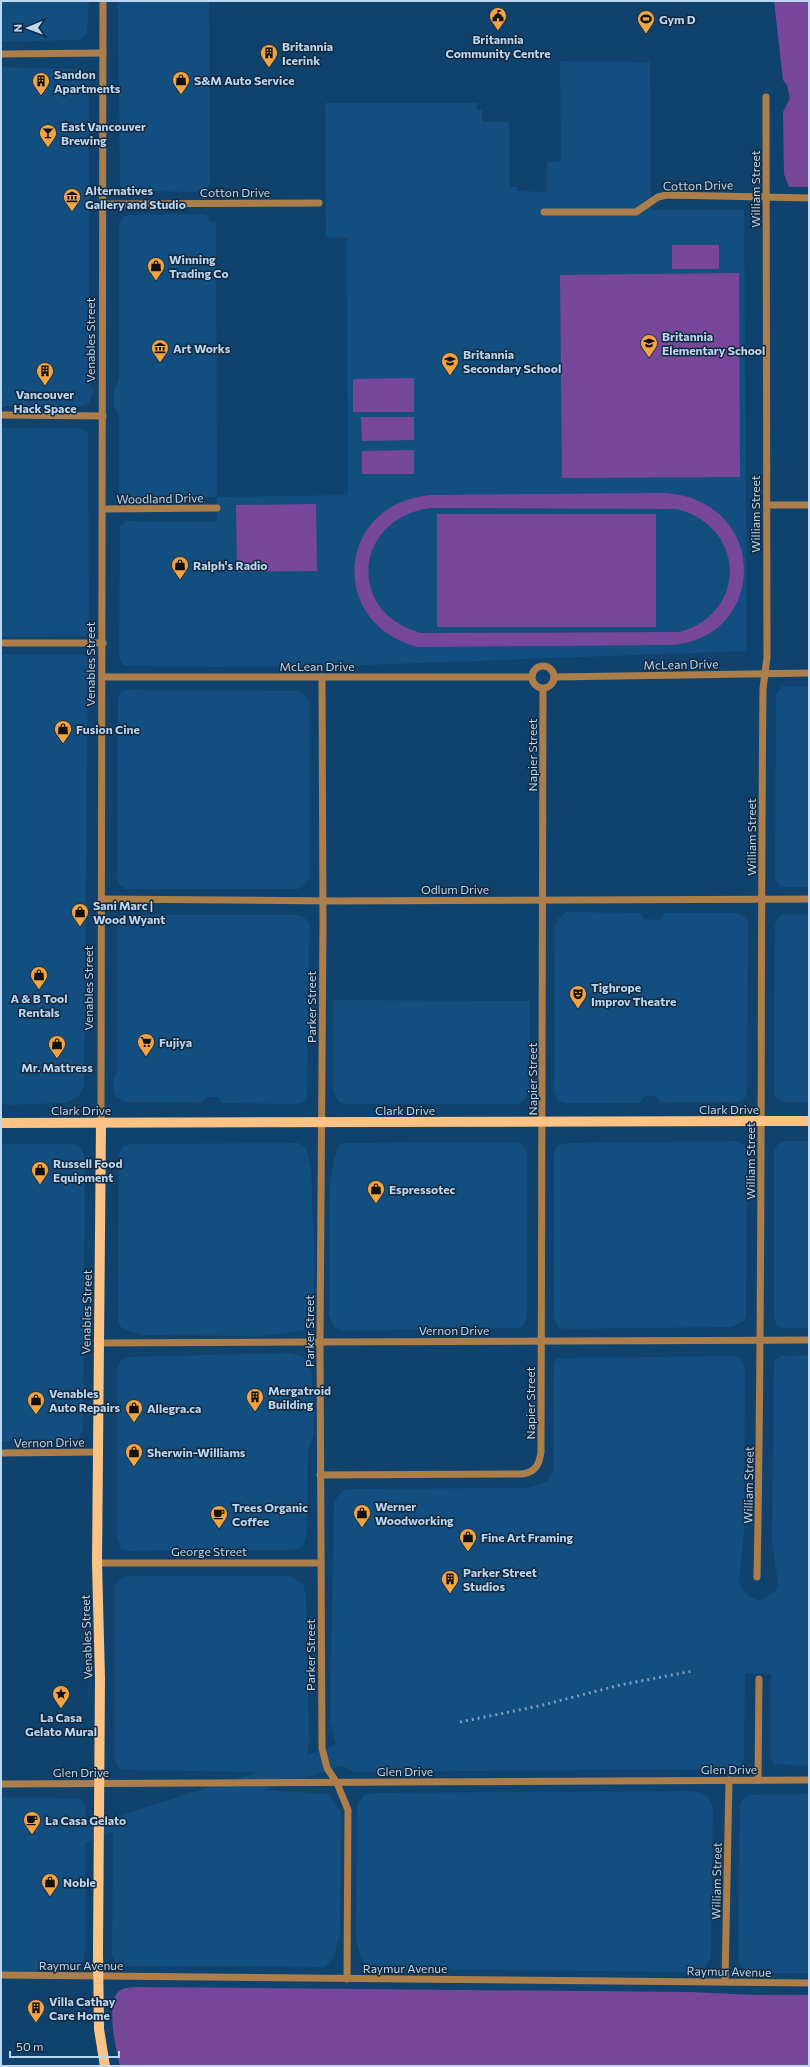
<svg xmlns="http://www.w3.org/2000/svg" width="810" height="2067" viewBox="0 0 810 2067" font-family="Commissioner,sans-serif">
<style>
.built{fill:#124e7f}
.green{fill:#77489a;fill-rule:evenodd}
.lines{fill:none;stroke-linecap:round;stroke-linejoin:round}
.minor{stroke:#ad7e49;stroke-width:7}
.major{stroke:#fcc384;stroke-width:10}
.rail{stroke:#7b9fc0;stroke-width:3;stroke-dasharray:2 4;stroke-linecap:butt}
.labels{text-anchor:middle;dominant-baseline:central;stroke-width:3;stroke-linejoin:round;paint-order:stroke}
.poi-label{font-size:12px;font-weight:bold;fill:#bdd7f1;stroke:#14293d;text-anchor:start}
.street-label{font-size:12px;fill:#bdd7f1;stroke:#14293d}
</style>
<rect width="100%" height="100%" fill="#0f436e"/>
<g class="built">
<path d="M1,1H89L87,33L81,39L74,40L1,42Z"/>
<path d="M118,1H209L210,184L203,192L128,191L120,186Z"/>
<path d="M560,61L650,62L651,210H744L747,651L338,666L218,667L128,666L123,665L119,658L120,526L126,521L217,522V497L125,498L119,494V415L114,407V389L119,380V228L122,218L129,215L206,214L210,222H216L217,497L348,495L347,238L326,237L325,103H477V110H482V122H509L510,187H517V191L547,192V162H561Z"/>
<path d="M3,67L78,69L84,71L89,79V380L93,392L89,403L81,406H1V69Z"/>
<path d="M1,428H81L88,432L89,621L88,633L85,636L1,637Z"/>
<path d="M1,654H81L88,658L84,1086L78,1097L65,1103L5,1105L1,1101Z"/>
<path d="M783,686H809V887H785L780,886L776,881L775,875L776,695Z"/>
<path d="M126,690L298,691L306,696L309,700V878L303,887L298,889H127L120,886L117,879L118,698L120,693Z"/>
<path d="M567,912L639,913L645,919L660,920L665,913H736L746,918L748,923L747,1092L744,1099L737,1102L661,1103L656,1096H645L640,1103H564L557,1100L554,1090L555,928L558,919Z"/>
<path d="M809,914V1102H784L777,1099L774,1093L775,924L781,915Z"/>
<path d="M129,915H295L302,916L307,920L309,924L307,1094L305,1102L296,1104L222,1103L218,1097H206L202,1103L126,1102L116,1097L114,1091L113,1080L117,1071V925L121,918Z"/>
<path d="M333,1000L530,1001L529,1092L523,1101L517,1104H345L339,1102L333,1092Z"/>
<path d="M735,1141L744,1145L747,1152L746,1316L744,1321L731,1327L565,1329L558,1327L554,1318V1152L558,1146L566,1143Z"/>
<path d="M783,1141H809V1328H783L777,1325L774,1317V1151L778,1144Z"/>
<path d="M517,1142L522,1144L527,1152V1318L524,1325L519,1328L342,1331L334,1327L329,1315L330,1185L334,1158L339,1146L343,1143Z"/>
<path d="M299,1143L306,1148L311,1169L314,1244V1314L308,1328L303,1331L258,1336L144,1335L125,1330L120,1326L118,1322L119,1154L123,1146L130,1144Z"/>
<path d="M1,1144H73L81,1148L85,1159L83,1431L78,1439L72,1441H1Z"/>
<path d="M289,1353L303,1356L311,1369L312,1375L314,1432L308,1450L307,1533L304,1544L300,1548L290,1550L129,1551L120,1548L117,1538V1369L121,1360L128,1357Z"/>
<path d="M809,1355V1766L774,1764L771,1759V1674L745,1673L744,1756L742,1765L732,1769L356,1772L342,1766L263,1790L328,1794L341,1812L340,1935L333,1958L324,1967L122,1966L116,1964L112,1955L113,1832L85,1843V1952L84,1959L81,1963L56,1970L1,1971V1797L78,1798L81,1799L85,1804L86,1826L258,1772L123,1770L118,1767L115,1759V1586L121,1579L132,1576H290L303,1583L306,1597L309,1744L307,1755L336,1745L330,1721L334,1503L339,1494L347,1489L526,1488L541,1484L547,1481L553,1473L554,1363L558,1358L736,1356L742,1359L745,1369L744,1534L739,1580L740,1586L746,1594L757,1600L764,1599L776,1591L778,1584L772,1541L774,1361L780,1356Z"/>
<path d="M686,1791L697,1792L707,1797L713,1806L711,1957L704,1969L694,1972L376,1969L370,1968L362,1961L356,1939L357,1810L358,1803L363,1796L371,1793Z"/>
<path d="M809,1794V1973H751L741,1966L738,1958L740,1804L745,1797L749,1795Z"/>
</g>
<g class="green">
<path d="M774,1H809V187H789L784,174L783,112L790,98L787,85L783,80Z"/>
<rect x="672" y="245" width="47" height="24"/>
<path d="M739,273L740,477L562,478L560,275Z"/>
<path d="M414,378V412H353V379Z"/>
<path d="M361,417H414V440L362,441Z"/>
<path d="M414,450V474H362V451Z"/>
<path d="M665,493C772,501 767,640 670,645L418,647C327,624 336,504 430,495ZM430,508L677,509C746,527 748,612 680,632L421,633C346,613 353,519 430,508Z"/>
<path d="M316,504L317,571L237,572L236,505Z"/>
<rect x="437" y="514" width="219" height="113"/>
<path d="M136,1987L690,1992L756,1995H809V2066H120C116,2050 106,2005 118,1992C123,1987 130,1988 136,1987Z"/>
</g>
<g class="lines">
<g class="minor">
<path d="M1,54L103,53"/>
<path d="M103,204L319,203"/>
<path d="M544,212H636L658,197L667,195L809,198"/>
<path d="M1,415L103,416"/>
<path d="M767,505H809"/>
<path d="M103,509L217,508"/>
<path d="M1,643H103"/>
<circle cx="543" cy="677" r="11"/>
<path d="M103,677H531"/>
<path d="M322,677L323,923L320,1342L322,1748L327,1768L337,1783L348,1810L347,1979"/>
<path d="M554,677L809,673"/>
<path d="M102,899L337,901L809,899"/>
<path d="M101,1123L103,1"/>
<path d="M99,1343L809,1340"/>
<path d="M1,1453L98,1452"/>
<path d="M320,1475L522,1474C535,1472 539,1466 541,1452L543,689"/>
<path d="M97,1563H321"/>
<path d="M757,1577C763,1281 760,985 763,689L767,657L766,97"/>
<path d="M758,1780L759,1679"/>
<path d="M1,1784L809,1780"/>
<path d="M1,1975L809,1983"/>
<path d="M725,1982L729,1780"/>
</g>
<g class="major">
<path d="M1,1123L809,1121"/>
<path d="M101,1123L97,1563L100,1678L98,1952L99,2029L105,2066"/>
</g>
<path class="rail" d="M460,1722L539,1706L620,1685L693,1671"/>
</g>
<defs>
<symbol id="civic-pin" viewBox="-11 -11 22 30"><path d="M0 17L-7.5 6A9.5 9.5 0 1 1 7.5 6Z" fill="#f3a442" stroke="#14293d"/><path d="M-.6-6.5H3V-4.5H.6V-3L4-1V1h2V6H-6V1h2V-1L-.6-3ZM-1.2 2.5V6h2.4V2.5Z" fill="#111"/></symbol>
<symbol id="stadium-pin" viewBox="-11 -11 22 30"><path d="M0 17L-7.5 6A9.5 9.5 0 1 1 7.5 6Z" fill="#f3a442" stroke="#14293d"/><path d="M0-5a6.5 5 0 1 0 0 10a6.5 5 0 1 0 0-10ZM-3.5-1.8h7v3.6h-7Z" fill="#111"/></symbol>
<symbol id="building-pin" viewBox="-11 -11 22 30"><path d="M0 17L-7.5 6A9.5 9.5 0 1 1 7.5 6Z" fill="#f3a442" stroke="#14293d"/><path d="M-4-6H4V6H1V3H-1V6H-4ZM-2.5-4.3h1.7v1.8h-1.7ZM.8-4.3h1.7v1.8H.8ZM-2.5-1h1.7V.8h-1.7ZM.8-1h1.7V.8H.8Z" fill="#111"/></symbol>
<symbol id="shop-pin" viewBox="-11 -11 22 30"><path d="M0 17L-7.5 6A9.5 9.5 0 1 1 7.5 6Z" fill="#f3a442" stroke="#14293d"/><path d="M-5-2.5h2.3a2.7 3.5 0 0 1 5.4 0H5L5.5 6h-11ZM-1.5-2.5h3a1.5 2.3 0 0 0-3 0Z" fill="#111"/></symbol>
<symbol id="bar-pin" viewBox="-11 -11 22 30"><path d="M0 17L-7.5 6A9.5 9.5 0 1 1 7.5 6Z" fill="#f3a442" stroke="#14293d"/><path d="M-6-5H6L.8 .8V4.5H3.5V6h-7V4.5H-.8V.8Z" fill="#111"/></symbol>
<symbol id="museum-pin" viewBox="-11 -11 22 30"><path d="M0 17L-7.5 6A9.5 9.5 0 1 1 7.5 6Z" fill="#f3a442" stroke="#14293d"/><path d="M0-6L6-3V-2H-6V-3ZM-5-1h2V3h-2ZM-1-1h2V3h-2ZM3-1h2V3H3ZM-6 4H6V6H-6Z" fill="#111"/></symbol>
<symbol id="school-pin" viewBox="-11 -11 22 30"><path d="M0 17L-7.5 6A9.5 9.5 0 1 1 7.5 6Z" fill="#f3a442" stroke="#14293d"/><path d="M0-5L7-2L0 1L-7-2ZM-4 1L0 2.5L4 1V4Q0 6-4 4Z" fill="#111"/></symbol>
<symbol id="theatre-pin" viewBox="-11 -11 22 30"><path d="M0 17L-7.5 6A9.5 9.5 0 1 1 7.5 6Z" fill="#f3a442" stroke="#14293d"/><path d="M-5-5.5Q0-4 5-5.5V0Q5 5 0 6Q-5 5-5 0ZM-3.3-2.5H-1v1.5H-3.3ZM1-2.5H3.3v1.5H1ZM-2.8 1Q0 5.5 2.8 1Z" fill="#111"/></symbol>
<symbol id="supermarket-pin" viewBox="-11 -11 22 30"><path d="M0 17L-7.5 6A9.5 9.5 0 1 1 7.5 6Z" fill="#f3a442" stroke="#14293d"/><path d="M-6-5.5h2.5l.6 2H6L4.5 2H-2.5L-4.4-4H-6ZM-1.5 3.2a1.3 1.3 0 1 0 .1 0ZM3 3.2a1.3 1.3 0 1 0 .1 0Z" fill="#111"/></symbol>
<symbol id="cafe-pin" viewBox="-11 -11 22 30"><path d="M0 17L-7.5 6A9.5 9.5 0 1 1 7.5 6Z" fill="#f3a442" stroke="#14293d"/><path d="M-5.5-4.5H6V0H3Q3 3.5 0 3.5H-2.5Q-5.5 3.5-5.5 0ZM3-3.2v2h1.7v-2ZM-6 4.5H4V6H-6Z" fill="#111"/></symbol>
<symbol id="sight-pin" viewBox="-11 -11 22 30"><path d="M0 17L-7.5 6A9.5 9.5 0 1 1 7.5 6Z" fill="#f3a442" stroke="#14293d"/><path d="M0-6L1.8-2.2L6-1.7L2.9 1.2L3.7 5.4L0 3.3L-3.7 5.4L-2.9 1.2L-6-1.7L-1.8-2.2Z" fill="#111"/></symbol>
</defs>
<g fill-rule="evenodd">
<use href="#civic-pin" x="488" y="6" width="20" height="27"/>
<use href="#stadium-pin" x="636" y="9" width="20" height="27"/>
<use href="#building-pin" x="259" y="43" width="20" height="27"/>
<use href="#shop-pin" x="171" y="70" width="20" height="27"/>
<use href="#building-pin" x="31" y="71" width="20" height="27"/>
<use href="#bar-pin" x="38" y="123" width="20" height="27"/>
<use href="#museum-pin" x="62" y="187" width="20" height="27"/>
<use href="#shop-pin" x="146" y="256" width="20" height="27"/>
<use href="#school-pin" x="639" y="333" width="20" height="27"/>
<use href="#museum-pin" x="150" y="338" width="20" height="27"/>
<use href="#school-pin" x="440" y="351" width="20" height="27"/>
<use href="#building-pin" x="35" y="361" width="20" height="27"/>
<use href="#shop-pin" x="170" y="555" width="20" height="27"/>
<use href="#shop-pin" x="53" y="719" width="20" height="27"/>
<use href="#shop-pin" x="70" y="902" width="20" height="27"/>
<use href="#shop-pin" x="29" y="965" width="20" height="27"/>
<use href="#theatre-pin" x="568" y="984" width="20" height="27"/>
<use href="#supermarket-pin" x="136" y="1032" width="20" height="27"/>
<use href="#shop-pin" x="47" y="1034" width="20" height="27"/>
<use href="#shop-pin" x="30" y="1160" width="20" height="27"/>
<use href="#shop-pin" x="366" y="1179" width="20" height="27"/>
<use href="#building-pin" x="245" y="1387" width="20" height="27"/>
<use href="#shop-pin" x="26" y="1390" width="20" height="27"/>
<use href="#shop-pin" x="124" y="1398" width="20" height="27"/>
<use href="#shop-pin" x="124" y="1442" width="20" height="27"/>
<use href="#shop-pin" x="352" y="1503" width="20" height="27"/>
<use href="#cafe-pin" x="209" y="1504" width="20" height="27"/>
<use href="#shop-pin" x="458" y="1527" width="20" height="27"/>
<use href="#building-pin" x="440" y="1569" width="20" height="27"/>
<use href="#sight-pin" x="51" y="1684" width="20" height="27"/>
<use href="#cafe-pin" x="22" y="1810" width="20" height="27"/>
<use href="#shop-pin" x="40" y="1872" width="20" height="27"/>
<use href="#building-pin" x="26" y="1998" width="20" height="27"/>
</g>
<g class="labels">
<g class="poi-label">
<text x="659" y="19">Gym D</text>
<text x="498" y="39" text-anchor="middle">Britannia<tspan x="498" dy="14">Community Centre</tspan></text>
<text x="282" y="46">Britannia<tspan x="282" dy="14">Icerink</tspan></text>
<text x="54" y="74">Sandon<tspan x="54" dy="14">Apartments</tspan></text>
<text x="194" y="80">S&amp;M Auto Service</text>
<text x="61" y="126">East Vancouver<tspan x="61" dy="14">Brewing</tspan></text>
<text x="85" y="190">Alternatives<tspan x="85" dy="14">Gallery and Studio</tspan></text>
<text x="169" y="259">Winning<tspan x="169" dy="14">Trading Co</tspan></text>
<text x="662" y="336">Britannia<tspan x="662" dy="14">Elementary School</tspan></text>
<text x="173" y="348">Art Works</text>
<text x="463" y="354">Britannia<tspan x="463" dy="14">Secondary School</tspan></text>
<text x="45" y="394" text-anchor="middle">Vancouver<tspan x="45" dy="14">Hack Space</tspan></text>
<text x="193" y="565">Ralph's Radio</text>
<text x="76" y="729">Fusion Cine</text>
<text x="93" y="905">Sani Marc |<tspan x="93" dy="14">Wood Wyant</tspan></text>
<text x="591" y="987">Tighrope<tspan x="591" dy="14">Improv Theatre</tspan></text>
<text x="39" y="998" text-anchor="middle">A &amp; B Tool<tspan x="39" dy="14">Rentals</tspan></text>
<text x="159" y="1042">Fujiya</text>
<text x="57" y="1067" text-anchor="middle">Mr. Mattress</text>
<text x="53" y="1163">Russell Food<tspan x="53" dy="14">Equipment</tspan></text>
<text x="389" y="1189">Espressotec</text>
<text x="268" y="1390">Mergatroid<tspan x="268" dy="14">Building</tspan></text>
<text x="49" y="1393">Venables<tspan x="49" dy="14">Auto Repairs</tspan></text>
<text x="147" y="1408">Allegra.ca</text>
<text x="147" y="1452">Sherwin-Williams</text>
<text x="375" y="1506">Werner<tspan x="375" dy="14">Woodworking</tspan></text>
<text x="232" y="1507">Trees Organic<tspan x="232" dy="14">Coffee</tspan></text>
<text x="481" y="1537">Fine Art Framing</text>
<text x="463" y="1572">Parker Street<tspan x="463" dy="14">Studios</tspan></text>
<text x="61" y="1717" text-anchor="middle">La Casa<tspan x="61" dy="14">Gelato Mural</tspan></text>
<text x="45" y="1820">La Casa Gelato</text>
<text x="63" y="1882">Noble</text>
<text x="49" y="2001">Villa Cathay<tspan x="49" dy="14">Care Home</tspan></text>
</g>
<g class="street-label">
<text transform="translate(698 185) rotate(-1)">Cotton Drive</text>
<text transform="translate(755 189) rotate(-90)">William Street</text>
<text x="235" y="192">Cotton Drive</text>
<text transform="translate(90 340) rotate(-90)">Venables Street</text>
<text transform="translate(160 498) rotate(-1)">Woodland Drive</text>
<text transform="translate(755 514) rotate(-90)">William Street</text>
<text transform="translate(90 664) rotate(-90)">Venables Street</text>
<text transform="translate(681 664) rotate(-1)">McLean Drive</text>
<text x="317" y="666">McLean Drive</text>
<text transform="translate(532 755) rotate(-90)">Napier Street</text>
<text transform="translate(751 837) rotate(-90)">William Street</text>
<text x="455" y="889">Odlum Drive</text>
<text transform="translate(88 988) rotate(-90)">Venables Street</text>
<text transform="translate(311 1007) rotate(-90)">Parker Street</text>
<text transform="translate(532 1079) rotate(-90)">Napier Street</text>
<text x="729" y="1109">Clark Drive</text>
<text x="81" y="1110">Clark Drive</text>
<text x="405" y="1110">Clark Drive</text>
<text transform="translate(750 1161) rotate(-90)">William Street</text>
<text transform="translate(86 1312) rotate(-89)">Venables Street</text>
<text x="454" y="1330">Vernon Drive</text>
<text transform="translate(309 1331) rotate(-90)">Parker Street</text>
<text transform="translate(530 1403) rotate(-90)">Napier Street</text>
<text transform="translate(49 1442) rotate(-1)">Vernon Drive</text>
<text transform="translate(748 1485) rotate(-89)">William Street</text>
<text x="209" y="1551">George Street</text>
<text transform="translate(86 1637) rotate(-92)">Venables Street</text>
<text transform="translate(310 1655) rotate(-90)">Parker Street</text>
<text x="729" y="1769">Glen Drive</text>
<text x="405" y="1771">Glen Drive</text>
<text x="81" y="1772">Glen Drive</text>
<text transform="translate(716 1881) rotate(-89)">William Street</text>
<text x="81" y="1965">Raymur Avenue</text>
<text x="405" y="1968">Raymur Avenue</text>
<text transform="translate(729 1971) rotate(1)">Raymur Avenue</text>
</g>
</g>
<rect width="810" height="2067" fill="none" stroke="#bdd7f1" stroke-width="4"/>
<g transform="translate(28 28) rotate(269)" stroke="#14293d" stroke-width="3" paint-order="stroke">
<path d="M0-3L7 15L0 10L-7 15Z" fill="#bdd7f1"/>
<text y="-6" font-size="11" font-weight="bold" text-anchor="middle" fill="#bdd7f1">N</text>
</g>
<path d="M10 2051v6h109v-6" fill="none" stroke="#bdd7f1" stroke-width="2"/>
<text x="16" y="2051" font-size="12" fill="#bdd7f1" stroke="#14293d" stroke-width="3" paint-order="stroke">50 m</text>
</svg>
